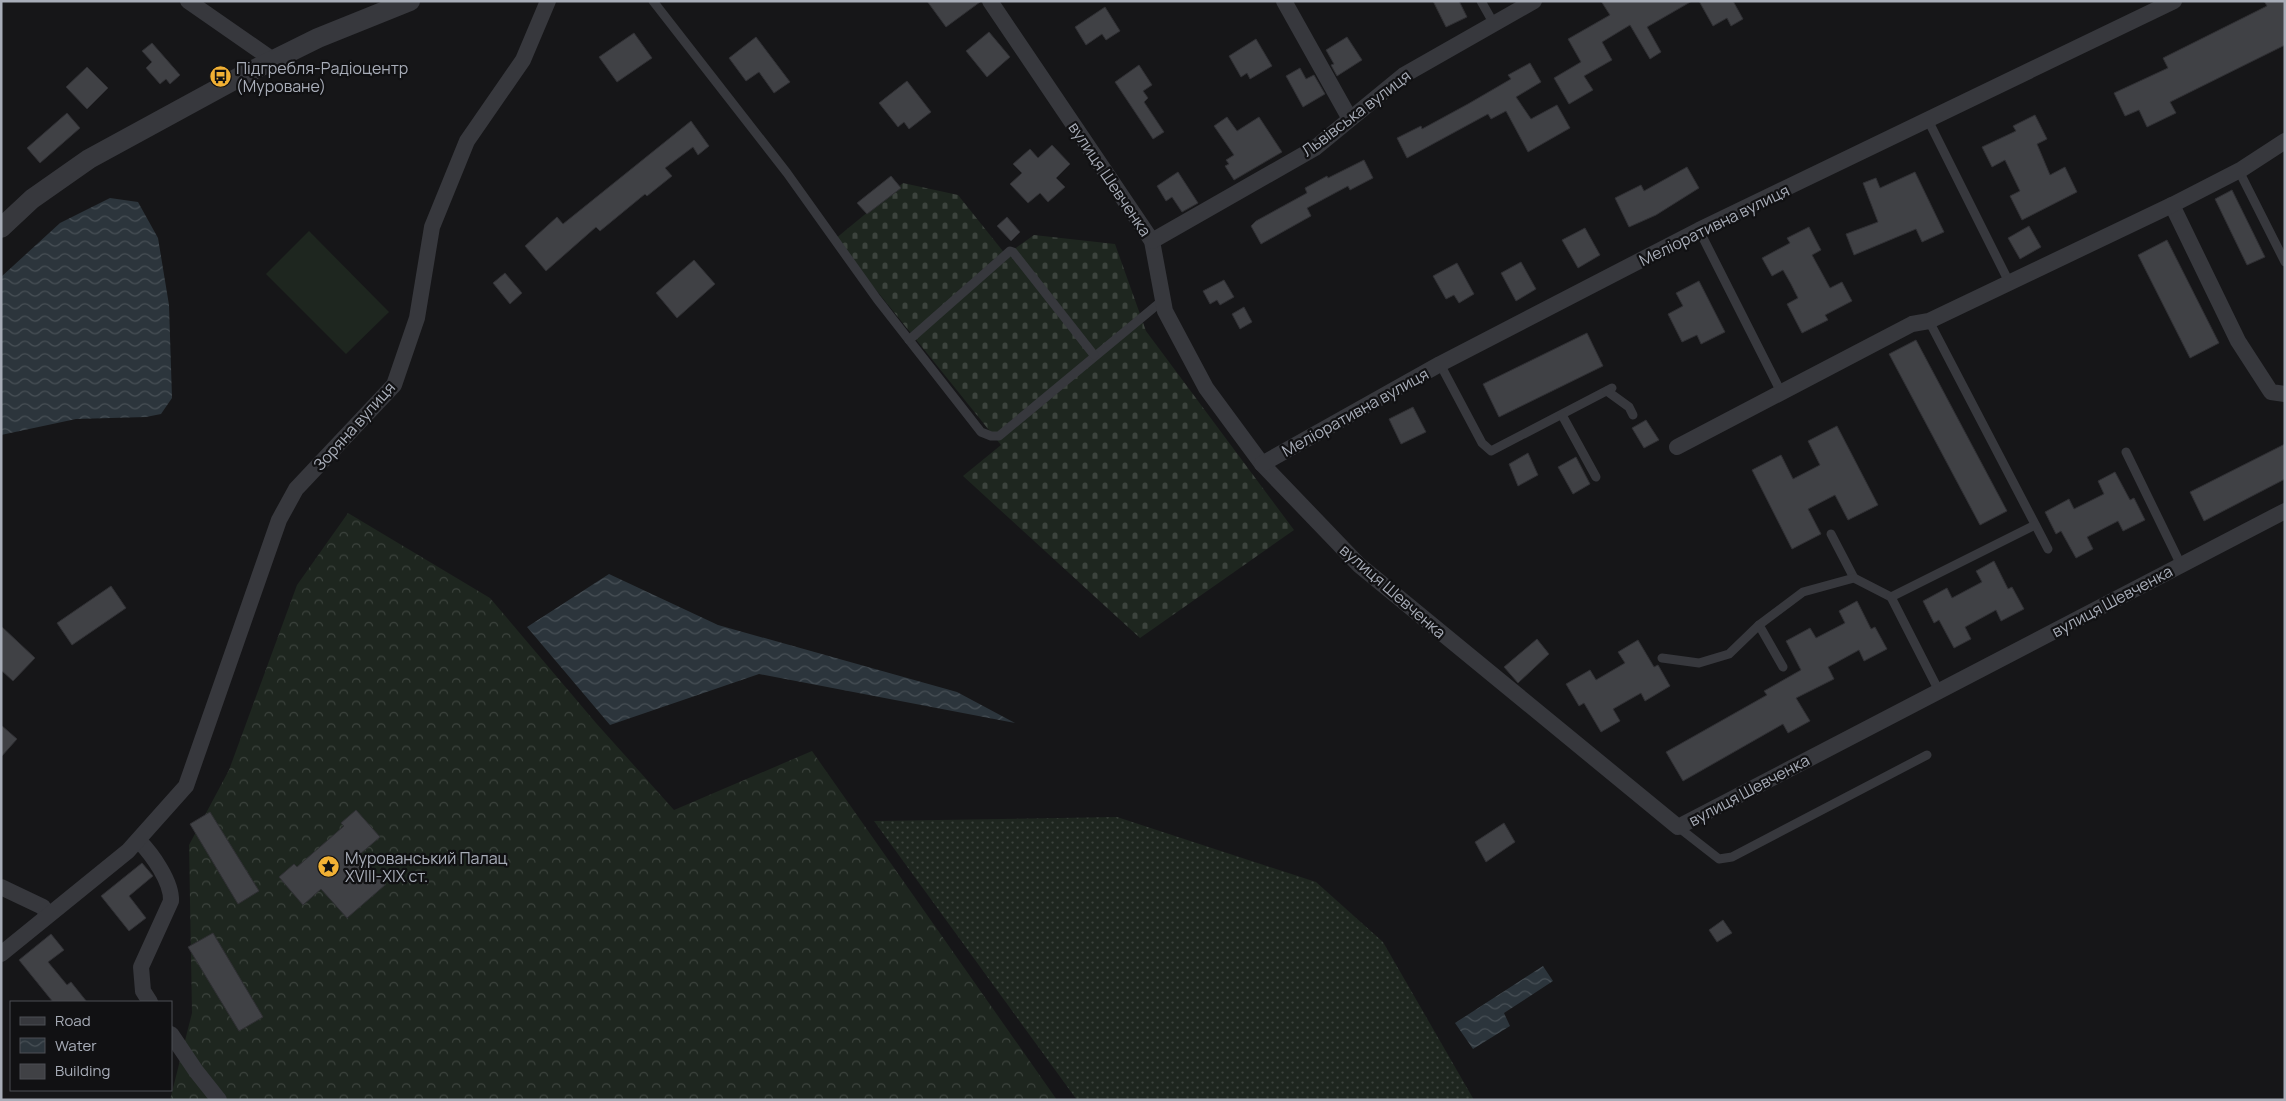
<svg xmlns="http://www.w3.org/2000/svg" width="2286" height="1101" viewBox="0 0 2286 1101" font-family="Manrope,sans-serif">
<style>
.grass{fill:url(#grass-dots)}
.forest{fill:url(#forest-crowns)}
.cemetery{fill:url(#cemetery-stones)}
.pitch{fill:#1e261f}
.water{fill:url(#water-waves)}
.building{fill:#404145;stroke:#303034}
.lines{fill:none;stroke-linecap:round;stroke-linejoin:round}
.service{stroke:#37383d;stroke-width:9}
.minor{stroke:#37383d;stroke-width:16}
.tertiary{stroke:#37383d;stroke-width:20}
.labels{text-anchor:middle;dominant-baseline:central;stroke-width:4.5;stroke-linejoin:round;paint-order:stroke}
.poi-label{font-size:16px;fill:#a8adb8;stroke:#111113;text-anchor:start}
.street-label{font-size:16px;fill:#a8adb8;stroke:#111113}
</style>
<defs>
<pattern id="grass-dots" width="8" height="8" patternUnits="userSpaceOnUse" patternTransform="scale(1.25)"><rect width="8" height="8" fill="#1e261f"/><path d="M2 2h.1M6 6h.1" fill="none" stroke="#3c433d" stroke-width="1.8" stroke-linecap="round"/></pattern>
<pattern id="forest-crowns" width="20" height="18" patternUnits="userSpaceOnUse" patternTransform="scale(1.25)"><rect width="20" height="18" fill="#1e261f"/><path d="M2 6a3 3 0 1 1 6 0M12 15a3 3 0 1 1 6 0" fill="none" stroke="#3c433d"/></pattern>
<pattern id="cemetery-stones" width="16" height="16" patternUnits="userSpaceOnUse" patternTransform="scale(1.25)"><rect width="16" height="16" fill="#1e261f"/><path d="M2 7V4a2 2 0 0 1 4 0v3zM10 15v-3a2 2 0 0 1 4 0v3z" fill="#3c433d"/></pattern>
<pattern id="water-waves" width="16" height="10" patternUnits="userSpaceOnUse" patternTransform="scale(1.25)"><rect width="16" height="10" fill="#2c353c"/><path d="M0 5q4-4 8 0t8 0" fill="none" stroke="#485056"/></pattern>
</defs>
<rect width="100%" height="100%" fill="#161618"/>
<path class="grass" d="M1117,817L1316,882L1383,942L1474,1100H1077L874,821Z"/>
<path class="forest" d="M348,513L490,598L596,723L674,810L812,751L1057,1100H170L192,1013L189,845L229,770L297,585Z"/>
<path class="cemetery" d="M903,183L958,195L1006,255L1034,235L1115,244L1146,331L1294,530L1140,638L963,476L1001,445L835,239Z"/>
<path class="pitch" d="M309,231L389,312L346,354L266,274Z"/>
<g class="water">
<path d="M110,198L138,202L158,238L169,305L172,398L161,414L146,417L76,419L1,435V277L60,223Z"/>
<path d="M609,574L718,625L957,692L1015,723L759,674L610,725L527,627Z"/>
<path d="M1543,966L1553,981L1504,1013L1510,1026L1473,1049L1455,1023Z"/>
</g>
<g class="building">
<path d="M927,1H980V2L946,27Z"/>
<path d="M1433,1H1459L1467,17L1446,27Z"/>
<path d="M1601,1H1692L1647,27L1661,52L1650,59L1630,25L1602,42L1612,60L1584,76L1593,90L1569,104L1554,78L1581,62L1568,39L1610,15Z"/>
<path d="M1699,1H1733L1743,19L1731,26L1727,18L1713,26Z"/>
<path d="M2264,1H2285V45L2170,102L2176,113L2147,127L2139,110L2125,116L2114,93L2168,68L2163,58L2267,6Z"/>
<path d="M1105,7L1120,31L1106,40L1102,34L1086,45L1075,27Z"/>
<path d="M989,32L1010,57L987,77L966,51Z"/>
<path d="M634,33L652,58L617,82L599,57Z"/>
<path d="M756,37L790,82L774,93L759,72L746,81L729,58Z"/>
<path d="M1347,37L1362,60L1337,76L1331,65L1334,64L1326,50Z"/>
<path d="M1256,39L1272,66L1250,79L1247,73L1241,77L1229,56Z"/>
<path d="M152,43L180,75L170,84L166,79L160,84L146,68L152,62L142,51Z"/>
<path d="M1530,63L1541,82L1516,97L1531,119L1557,105L1570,128L1528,152L1506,111L1491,119L1488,114L1407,158L1397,138L1421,126L1422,129L1468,104L1511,79L1508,75Z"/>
<path d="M1139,65L1152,85L1143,91L1148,98L1144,102L1164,132L1153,139L1115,82Z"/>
<path d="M87,67L108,88L87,109L66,87Z"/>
<path d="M1300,68L1306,79L1314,75L1325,94L1303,107L1286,76Z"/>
<path d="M907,81L931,112L909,129L904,122L898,127L879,103Z"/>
<path d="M67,113L80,128L40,163L27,148Z"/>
<path d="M2035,115L2047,139L2037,144L2050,175L2065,167L2077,192L2022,220L2010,196L2020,191L2005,160L1992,167L1982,147L2016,131L2013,126Z"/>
<path d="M1227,117L1237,131L1259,117L1282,152L1234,180L1225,166L1229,164L1226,160L1234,155L1214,126Z"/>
<path d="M691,121L709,146L698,155L693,147L665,168L672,176L647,196L645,194L600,231L596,227L546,271L525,246L557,217L563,224Z"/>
<path d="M1052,145L1070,164L1056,178L1065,187L1048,202L1040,193L1028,203L1010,184L1022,173L1013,164L1030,149L1038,158Z"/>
<path d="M1364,160L1373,178L1350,190L1348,186L1307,208L1311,216L1261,244L1251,226L1256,221L1307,193L1305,188L1327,176L1328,178Z"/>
<path d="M1687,167L1699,188L1656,215L1629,227L1615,198L1641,185L1644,191Z"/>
<path d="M1178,172L1198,203L1182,212L1172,197L1166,201L1157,186Z"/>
<path d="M1915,172L1944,232L1922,242L1916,229L1854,255L1846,234L1878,222L1863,183L1876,178L1880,188Z"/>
<path d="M891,176L901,188L867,214L857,203Z"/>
<path d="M2232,190L2265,257L2247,265L2215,199Z"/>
<path d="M1007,217L1020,232L1011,241L997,226Z"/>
<path d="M2029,226L2041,247L2020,259L2008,238Z"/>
<path d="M1809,227L1821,250L1812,255L1830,288L1842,282L1852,301L1825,315L1828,320L1802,333L1787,304L1798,298L1791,284L1783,270L1772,276L1762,258L1790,243L1787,238Z"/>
<path d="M1585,228L1600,255L1578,268L1562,240Z"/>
<path d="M2167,240L2219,343L2190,358L2138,255Z"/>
<path d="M694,260L715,284L677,318L656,293Z"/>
<path d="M1521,262L1536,289L1516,301L1501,273Z"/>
<path d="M1457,263L1474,294L1459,303L1454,295L1446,299L1433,276Z"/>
<path d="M505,273L522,293L510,304L493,283Z"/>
<path d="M1224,280L1234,297L1220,305L1217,300L1210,304L1203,291Z"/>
<path d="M1699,281L1725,332L1701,344L1697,335L1682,342L1668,314L1683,306L1676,293Z"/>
<path d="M1244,307L1252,322L1240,329L1232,314Z"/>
<path d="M1587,333L1603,366L1499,417L1483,384Z"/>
<path d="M1916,340L2007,511L1980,525L1889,354Z"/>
<path d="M1413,407L1426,432L1401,444L1389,419Z"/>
<path d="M1646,420L1659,440L1644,448L1632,428Z"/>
<path d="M1837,426L1878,505L1848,520L1835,495L1808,509L1821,534L1792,549L1752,470L1781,455L1793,479L1820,465L1808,441Z"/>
<path d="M2285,444V479L2204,521L2190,492Z"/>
<path d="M1528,453L1538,475L1518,486L1509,464Z"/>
<path d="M1576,457L1590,484L1573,494L1558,467Z"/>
<path d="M2115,472L2130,500L2134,498L2145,520L2123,531L2118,521L2087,537L2093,549L2076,558L2061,531L2056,534L2045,512L2069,499L2074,509L2104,494L2098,481Z"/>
<path d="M1994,561L2008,589L2012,587L2024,609L2001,621L1996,610L1965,627L1971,639L1954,648L1939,620L1934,623L1923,601L1947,588L1952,598L1982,582L1976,571Z"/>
<path d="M111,586L126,608L72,645L57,623Z"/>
<path d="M1857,601L1871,629L1875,627L1887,649L1864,661L1859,650L1828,667L1834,679L1796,698L1810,721L1788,733L1783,724L1683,781L1666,752L1767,695L1764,691L1801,670L1786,641L1810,628L1816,638L1845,623L1839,611Z"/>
<path d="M1,626L35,658L13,681L1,670Z"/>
<path d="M1537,639L1549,654L1518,683L1504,667Z"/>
<path d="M1638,640L1654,667L1658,665L1670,686L1645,701L1641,693L1613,709L1620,721L1601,732L1584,703L1579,706L1566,684L1590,670L1596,680L1625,663L1618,652Z"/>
<path d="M1,725L17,739L1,757Z"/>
<path d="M356,810L380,837L359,855L385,885L347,918L321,889L303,905L279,877L294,864L297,867L344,826L341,823Z"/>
<path d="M210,812L259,891L238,904L190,824Z"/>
<path d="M1504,823L1515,842L1486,862L1475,842Z"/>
<path d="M142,863L153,876L129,896L146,918L129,931L101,896Z"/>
<path d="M1723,920L1732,933L1717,942L1709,930Z"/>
<path d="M213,933L263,1017L239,1031L188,947Z"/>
<path d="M51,934L64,950L48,962L67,985L71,982L87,1002H53L19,960Z"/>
</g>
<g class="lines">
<g class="service">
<path d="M653,1L787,173L877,299L981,432L991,436H999L1163,300"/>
<path d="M1481,1L1494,24"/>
<path d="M1928,120L2009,282"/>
<path d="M2239,171L2285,262"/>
<path d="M1699,230L1781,392"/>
<path d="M1929,321L2048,549"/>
<path d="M909,340L1010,251L1013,252L1094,355"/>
<path d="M1440,364L1482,443L1491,451L1612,388"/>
<path d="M1607,391L1629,407L1633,415"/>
<path d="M1562,415L1596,477"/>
<path d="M2126,452L2181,565"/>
<path d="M1831,534L1854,578"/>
<path d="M1759,625L1783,667"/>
<path d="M1662,658L1699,663L1729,654L1759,625L1803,592L1854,578L1891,597"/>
<path d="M1939,691L1891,597L2035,525"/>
<path d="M1678,827L1719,859L1732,857L1927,755"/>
</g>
<g class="minor">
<path d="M188,1L273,60"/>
<path d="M990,1L1152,241L1165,311L1206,388L1262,464L1359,565L1678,827L2285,511"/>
<path d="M1284,1L1350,119"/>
<path d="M2172,205L2238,341L2271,392L2285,394"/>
<path d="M1152,241L1315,148L1404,75L1534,1"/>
<path d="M1677,447L1912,324L1929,321L2172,205L2242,169L2285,141"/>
<path d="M1262,464L1440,364L1699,230L2174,1"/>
<path d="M139,841C152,854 172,882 171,901L141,967L143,991L150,1002"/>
<path d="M1,887L43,907L47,915"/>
<path d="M1,954L128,851L186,786L279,520L296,489L394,385L417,318L432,227L467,141L523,60L548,1"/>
<path d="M171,1034L196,1071L219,1100"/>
</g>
<path class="tertiary" d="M1,228L32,199L89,159L245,74L318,38L410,1"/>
</g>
<defs>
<symbol id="bus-disc" viewBox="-11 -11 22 22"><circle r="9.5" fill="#f2b134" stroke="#111113"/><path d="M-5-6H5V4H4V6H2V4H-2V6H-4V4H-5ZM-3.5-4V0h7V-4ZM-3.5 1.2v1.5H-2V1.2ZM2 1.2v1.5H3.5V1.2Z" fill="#111"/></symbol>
<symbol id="sight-disc" viewBox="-11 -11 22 22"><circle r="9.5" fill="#f2b134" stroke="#111113"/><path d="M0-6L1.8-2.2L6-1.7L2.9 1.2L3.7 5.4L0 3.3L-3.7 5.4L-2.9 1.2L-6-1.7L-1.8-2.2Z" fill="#111"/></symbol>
</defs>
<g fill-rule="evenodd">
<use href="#bus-disc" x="208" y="64" width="25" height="25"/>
<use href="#sight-disc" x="316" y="854" width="25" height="25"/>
</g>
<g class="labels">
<g class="poi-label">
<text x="236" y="68">Підгребля-Радіоцентр<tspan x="236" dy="18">(Муроване)</tspan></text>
<text x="345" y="858">Мурованський Палац<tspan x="345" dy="18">XVIII-XIX ст.</tspan></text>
</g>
<g class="street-label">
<text transform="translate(1356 113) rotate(-37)">Львівська вулиця</text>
<text transform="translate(1110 179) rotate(56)">вулиця Шевченка</text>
<text transform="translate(1714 225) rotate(-26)">Меліоративна вулиця</text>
<text transform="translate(1355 412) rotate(-29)">Меліоративна вулиця</text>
<text transform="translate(354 426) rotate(-48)">Зоряна вулиця</text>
<text transform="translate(1393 591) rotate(41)">вулиця Шевченка</text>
<text transform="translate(2112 601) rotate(-28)">вулиця Шевченка</text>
<text transform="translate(1749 790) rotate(-28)">вулиця Шевченка</text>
</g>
</g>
<rect width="2286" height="1101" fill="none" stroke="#a8adb8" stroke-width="5"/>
<rect x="10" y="1001" width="162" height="90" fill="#111113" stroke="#4d4f55"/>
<rect x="20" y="1017" width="25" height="8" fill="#37383d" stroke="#4d4f55"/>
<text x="55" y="1026" font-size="15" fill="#a8adb8">Road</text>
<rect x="20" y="1038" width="25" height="15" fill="url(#water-waves)" stroke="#4d4f55"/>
<text x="55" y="1051" font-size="15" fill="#a8adb8">Water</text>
<rect x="20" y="1064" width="25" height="15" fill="#404145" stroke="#4d4f55"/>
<text x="55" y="1076" font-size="15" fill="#a8adb8">Building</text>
</svg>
